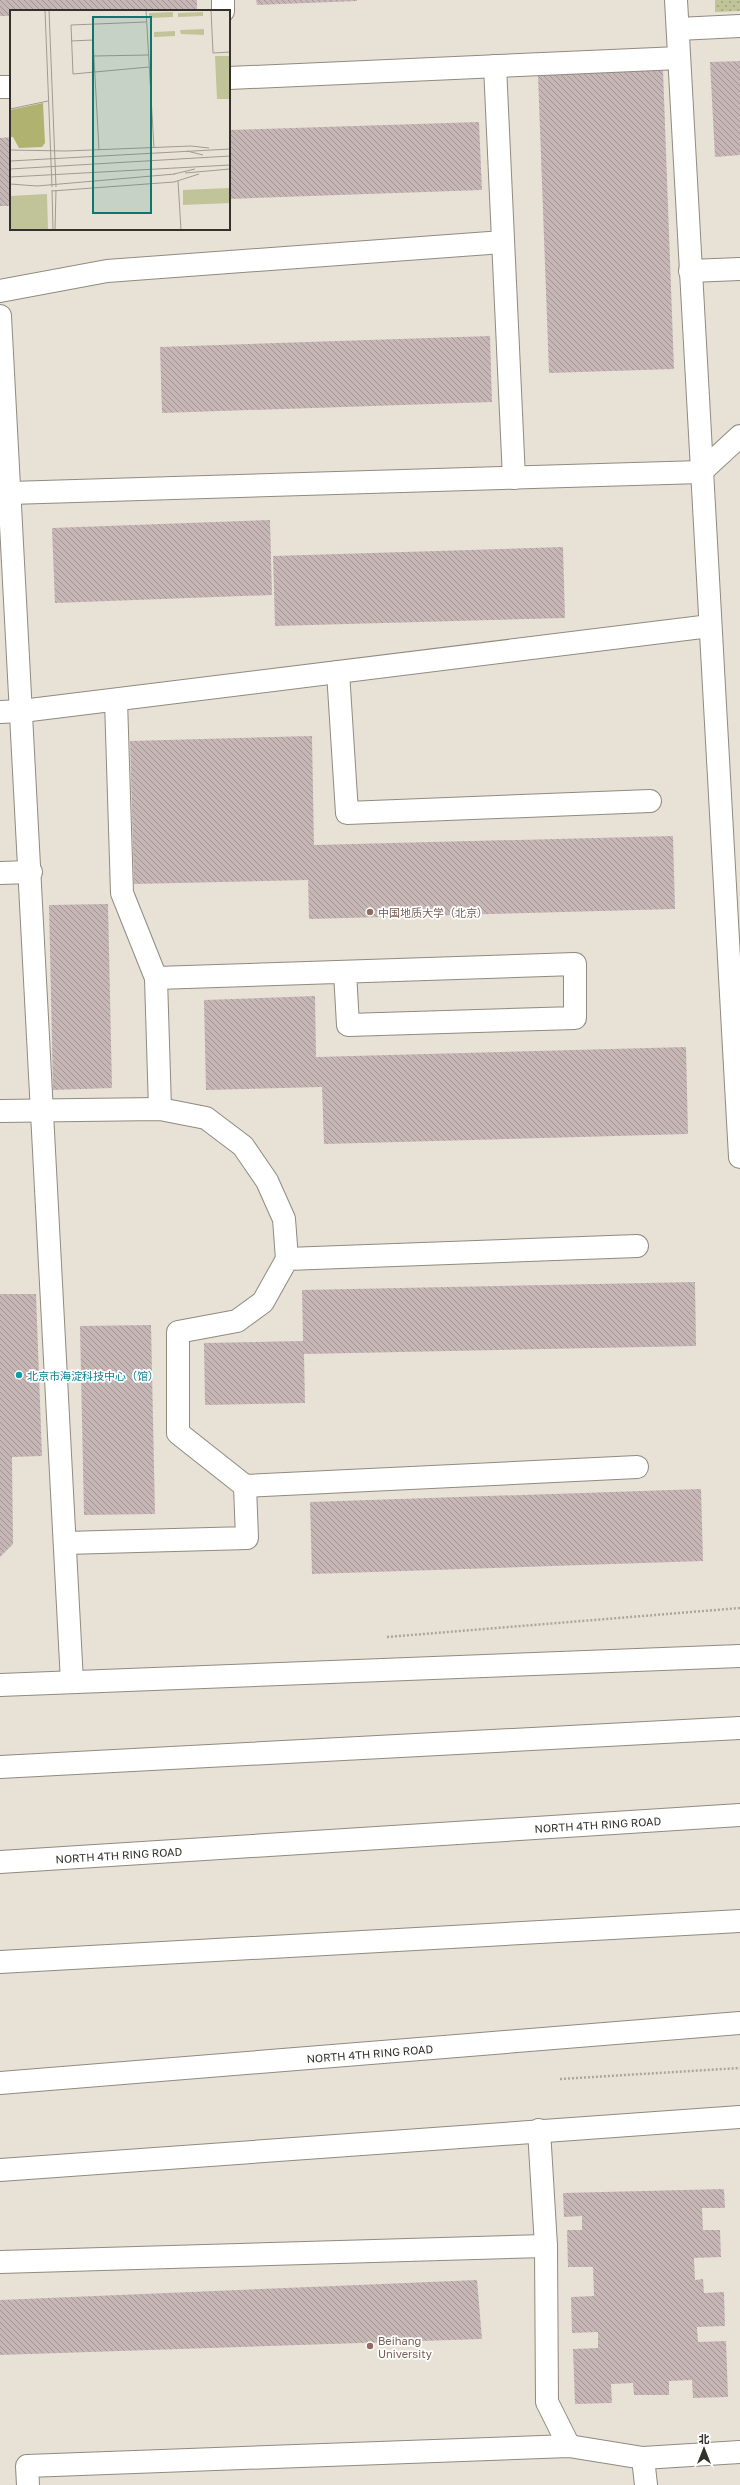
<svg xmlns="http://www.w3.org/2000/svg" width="740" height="2485" viewBox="0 0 740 2485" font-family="'Golos Text','Noto Sans SC',sans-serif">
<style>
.grass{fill:url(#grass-dots)}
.building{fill:url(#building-back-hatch)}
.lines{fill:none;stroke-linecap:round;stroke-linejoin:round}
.minor-casing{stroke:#908a7f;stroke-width:24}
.highway-casing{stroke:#908a7f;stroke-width:24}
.path{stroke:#aba69c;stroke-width:2.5;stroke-dasharray:2 2;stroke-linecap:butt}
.minor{stroke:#fff;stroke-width:22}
.highway{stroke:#fff;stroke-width:22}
.education-dot{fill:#8d6e63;stroke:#fff;stroke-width:1.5}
.culture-dot{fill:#0f9aa8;stroke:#fff;stroke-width:1.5}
.labels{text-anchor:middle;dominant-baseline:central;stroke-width:3.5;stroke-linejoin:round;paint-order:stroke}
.education-label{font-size:11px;fill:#785e54;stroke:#fff;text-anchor:start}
.culture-label{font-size:11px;fill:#0d838f;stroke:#fff;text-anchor:start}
.street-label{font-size:11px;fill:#33312c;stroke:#fff}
.inset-road{fill:none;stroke:#a09b92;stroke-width:1}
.view{fill:#0f766e;fill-opacity:0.15;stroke:#0f766e;stroke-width:2}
.inset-edge{fill:none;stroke:#33312c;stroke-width:2}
</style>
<defs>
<pattern id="grass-dots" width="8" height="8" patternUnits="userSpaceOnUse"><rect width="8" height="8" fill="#c0c498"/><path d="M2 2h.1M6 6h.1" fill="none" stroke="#9da07c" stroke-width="1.8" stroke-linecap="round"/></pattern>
<pattern id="building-back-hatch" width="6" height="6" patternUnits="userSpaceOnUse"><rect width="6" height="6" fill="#c6b7b6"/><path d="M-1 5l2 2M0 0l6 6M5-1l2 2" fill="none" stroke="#a19594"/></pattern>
</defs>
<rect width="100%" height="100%" fill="#e8e2d6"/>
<path class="grass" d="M715,0H740V11L715,12Z"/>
<g class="building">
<path d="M0,0H197V11H11V16H0Z"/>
<path d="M256,0H357V1L257,5Z"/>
<path d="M740,61V155L715,157L710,62Z"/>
<path d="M663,70L674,369L549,373L538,75Z"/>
<path d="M479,122L482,190L229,199V130Z"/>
<path d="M11,137V206H0V138Z"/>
<path d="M490,336L492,402L162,413L160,347Z"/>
<path d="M270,520L272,595L55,603L52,528Z"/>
<path d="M563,547L565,618L275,626L273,556Z"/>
<path d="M312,736L314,845L673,836L675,909L309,919L308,880L134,884L130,741Z"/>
<path d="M108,904L112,1088L53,1090L49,905Z"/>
<path d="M315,996L316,1057L686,1047L688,1134L324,1144L322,1087L206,1090L204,1000Z"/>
<path d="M695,1282L696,1346L304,1354L305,1403L205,1405L204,1343L303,1341L302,1290Z"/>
<path d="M0,1294H36L42,1456L12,1457L13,1544L0,1557Z"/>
<path d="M151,1325L155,1514L84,1515L80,1326Z"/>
<path d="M701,1489L703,1561L312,1574L310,1502Z"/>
<path d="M724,2189L725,2208H702L703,2230H720L721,2257L694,2258L695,2280L703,2279L704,2293L724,2292L725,2326L697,2327L698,2342L726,2341L728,2397L693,2398L692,2380L669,2381V2395H634L633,2383L611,2384L612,2403L575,2404L573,2349L598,2348V2332L572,2333L571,2297L594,2296L593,2267H568L567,2230H582V2216L564,2217L563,2193Z"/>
<path d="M477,2280L482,2339L0,2355V2300Z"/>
</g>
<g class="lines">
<defs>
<g id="minor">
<path d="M223,0V11"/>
<path d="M676,0L740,1157"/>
<path d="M678,29L740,26"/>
<path d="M495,66L514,478"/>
<path d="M229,78L679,58"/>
<path d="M0,87H11"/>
<path d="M690,271L740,269"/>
<path d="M0,291L107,271L503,242"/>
<path d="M0,316L72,1682"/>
<path d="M10,493L701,472L740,436"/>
<path d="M338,672L347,813L650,801"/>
<path d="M116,700L122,893L156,978L160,1109"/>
<path d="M0,712L22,711L710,626"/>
<path d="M0,873L31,872"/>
<path d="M156,978L575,964V1018L348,1025L345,972"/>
<path d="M0,1111L160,1109L206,1118L243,1146L267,1181L284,1219L287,1259"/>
<path d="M637,1246L287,1259L263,1302L237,1321L178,1332V1433L245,1486L637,1467"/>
<path d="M65,1543L247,1538L245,1486"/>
<path d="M0,1685L740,1656"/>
<path d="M0,1767L740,1728"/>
<path id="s1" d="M0,2083L740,2023"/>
<path d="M539,2130L546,2246L547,2402L569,2446"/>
<path d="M0,2170L740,2117"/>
<path d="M0,2262L546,2246"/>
<path d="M643,2458L646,2485"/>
<path d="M28,2485L27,2466L569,2446L643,2458L740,2452"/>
</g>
<g id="highway">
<path id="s2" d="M0,1862L740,1815"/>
<path d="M0,1962L740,1921"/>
</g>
</defs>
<use href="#minor" class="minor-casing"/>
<use href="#highway" class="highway-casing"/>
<g class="path">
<path d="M387,1637L740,1608"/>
<path d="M560,2079L740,2068"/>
</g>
<use href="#minor" class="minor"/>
<use href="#highway" class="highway"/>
</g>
<g class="education-dot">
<circle cx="370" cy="912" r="4"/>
<circle cx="370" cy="2346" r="4"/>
</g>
<circle class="culture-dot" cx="19" cy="1375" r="4"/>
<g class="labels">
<g class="education-label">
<text x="378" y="912">中国地质大学（北京）</text>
<text x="378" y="2340">Beihang<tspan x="378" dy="13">University</tspan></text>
</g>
<g class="culture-label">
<text x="27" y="1375">北京市海淀科技中心（馆）</text>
</g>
<g class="street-label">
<text stroke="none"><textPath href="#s2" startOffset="599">NORTH 4TH RING ROAD</textPath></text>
<text stroke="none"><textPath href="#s2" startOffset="119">NORTH 4TH RING ROAD</textPath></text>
<text stroke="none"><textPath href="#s1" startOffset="371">NORTH 4TH RING ROAD</textPath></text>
</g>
</g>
<g transform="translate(10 10)">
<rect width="220" height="220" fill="#e8e2d6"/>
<path d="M163,2V7L139,8V3ZM193,2V6L168,7V3ZM194,19V25L171,24L170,20ZM165,21V26L144,27V22Z" fill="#c0c498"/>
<path d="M33,93L35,133L32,137L9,138L3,127H0V100Z" fill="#afb36f"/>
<path d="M220,178V193L173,195V180ZM37,184L38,220H0V186Z" fill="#c0c498"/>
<path d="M220,46V89H207L205,46Z" fill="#c0c498"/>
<path class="inset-road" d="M35,0L42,177M39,0L46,177M136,0L144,138M201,0L203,43L220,42M136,12L61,15L63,64L139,57M61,31L83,30L89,140M84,46L138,45M0,99L38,91M0,140L56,141L181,136L199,138M177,141L193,145M0,151L220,139M0,159L220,146M175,163L220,159M164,164L185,159M0,167L220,155M168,171L171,220M0,174L27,176L165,164M42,180L43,220M42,181L164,172L189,164M45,220L46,180"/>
<path class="view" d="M83,7H141V203H83Z"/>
<rect width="220" height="220" class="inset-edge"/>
</g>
<g transform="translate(704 2449)" stroke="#ffffff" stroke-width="3" paint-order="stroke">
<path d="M0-3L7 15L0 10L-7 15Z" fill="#33312c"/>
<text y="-6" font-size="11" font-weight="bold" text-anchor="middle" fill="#33312c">北</text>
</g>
</svg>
